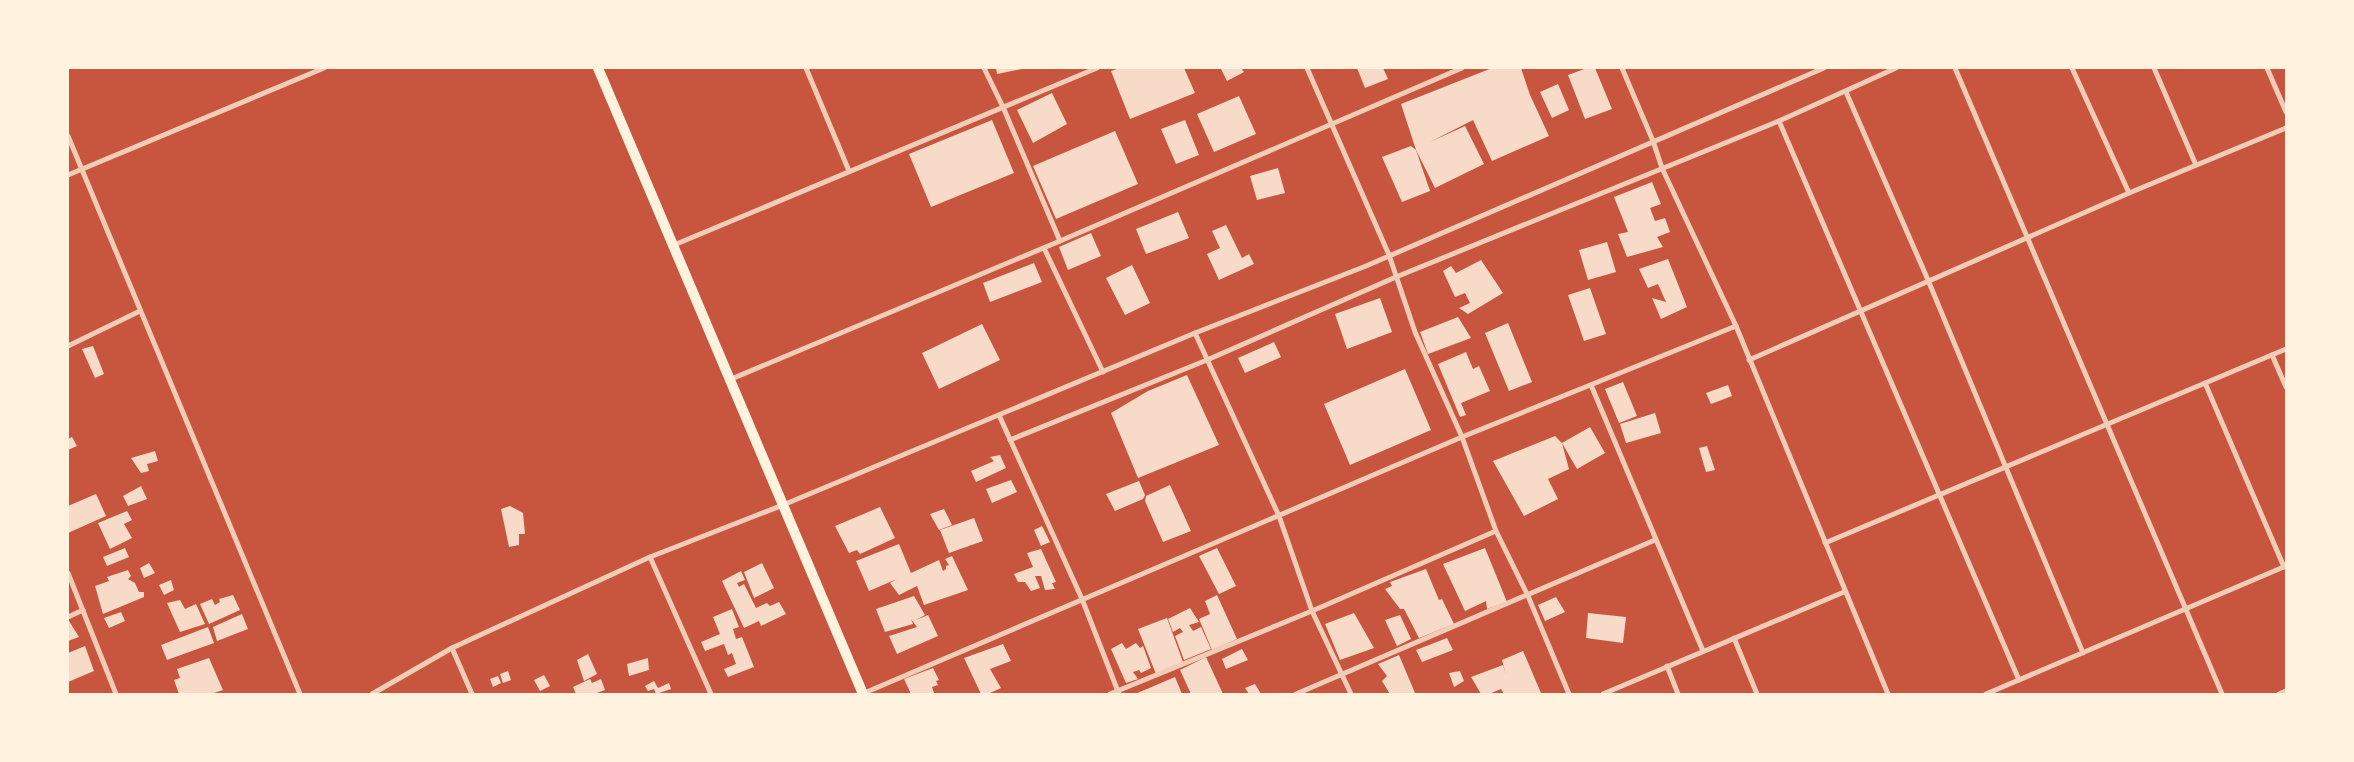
<svg xmlns="http://www.w3.org/2000/svg" width="2354" height="762" viewBox="0 0 2354 762" font-family="'Titillium Web',sans-serif">
<style>
.building{fill:#f7dbc8}
.lines{fill:none;stroke-linecap:round;stroke-linejoin:round}
.minor{stroke:#f1ccb7;stroke-width:5}
.secondary{stroke:#fff3e0;stroke-width:10}
</style>
<rect width="100%" height="100%" fill="#c8553d"/>
<g class="building">
<path d="M996,68H1027L997,74Z"/>
<path d="M1120,68H1184L1195,93L1130,119L1111,71Z"/>
<path d="M1225,68H1241L1244,72L1227,81L1221,69Z"/>
<path d="M1357,68H1383L1388,79L1365,88Z"/>
<path d="M1492,68H1521L1530,95L1549,136L1492,161L1473,120L1430,142L1465,126L1484,164L1435,188L1416,150L1401,104Z"/>
<path d="M1587,68H1595L1612,109L1585,119L1568,75Z"/>
<path d="M1558,84L1569,110L1552,118L1540,92Z"/>
<path d="M1052,93L1067,124L1033,143L1017,110Z"/>
<path d="M1239,96L1256,134L1214,152L1197,114Z"/>
<path d="M992,120L1014,173L931,207L909,154Z"/>
<path d="M1185,120L1199,155L1176,164L1161,129Z"/>
<path d="M1115,131L1138,184L1056,219L1033,166Z"/>
<path d="M1411,146L1416,150L1430,191L1402,202L1382,157Z"/>
<path d="M1278,168L1285,193L1257,200L1250,176Z"/>
<path d="M1652,182L1661,204L1650,208L1655,221L1665,218L1670,232L1657,237L1663,247L1627,257L1618,234L1628,232L1614,197Z"/>
<path d="M1178,212L1189,238L1146,254L1136,229Z"/>
<path d="M1226,225L1242,258L1249,254L1254,264L1219,280L1207,254L1220,248L1212,231Z"/>
<path d="M1091,233L1101,256L1068,270L1059,247Z"/>
<path d="M1607,242L1616,272L1588,280L1579,250Z"/>
<path d="M1668,259L1687,307L1661,319L1652,298L1666,302L1658,284L1648,288L1639,269Z"/>
<path d="M1481,260L1503,293L1468,314L1459,308L1470,303L1465,293L1455,297L1443,271L1451,266L1456,273Z"/>
<path d="M1034,263L1042,282L990,302L983,283Z"/>
<path d="M1132,265L1150,303L1125,315L1106,278Z"/>
<path d="M1590,288L1606,334L1584,341L1568,295Z"/>
<path d="M1380,298L1392,332L1347,349L1335,314Z"/>
<path d="M1458,317L1471,338L1428,354L1420,332Z"/>
<path d="M1508,323L1532,382L1509,391L1485,333Z"/>
<path d="M982,324L1000,360L939,389L922,353Z"/>
<path d="M1274,342L1281,357L1245,373L1238,358Z"/>
<path d="M93,346L104,374L95,378L82,349Z"/>
<path d="M1466,352L1473,369L1479,366L1490,391L1461,403L1466,415L1460,417L1438,364Z"/>
<path d="M1405,369L1431,430L1350,465L1324,404Z"/>
<path d="M1187,375L1219,445L1138,478L1111,413L1148,391Z"/>
<path d="M1623,382L1637,416L1619,423L1605,389Z"/>
<path d="M1728,385L1732,396L1711,404L1706,393Z"/>
<path d="M1655,413L1661,433L1626,443L1620,424Z"/>
<path d="M1590,427L1605,453L1577,469L1562,443L1569,469L1548,479L1558,499L1524,516L1493,461L1555,436L1562,443Z"/>
<path d="M72,437L77,446L68,450V439Z"/>
<path d="M1707,446L1715,470L1706,472L1699,448Z"/>
<path d="M155,451L158,461L147,464L149,471L141,473L131,458Z"/>
<path d="M1000,455L1006,468L976,482L971,471L994,461L990,457Z"/>
<path d="M1011,480L1017,492L992,503L986,489Z"/>
<path d="M1139,481L1145,495L1143,499L1115,511L1106,494Z"/>
<path d="M1170,485L1191,531L1163,542L1145,501L1146,496Z"/>
<path d="M141,486L147,499L128,506L123,496Z"/>
<path d="M96,494L106,516L68,533V506Z"/>
<path d="M510,506L523,513L525,534H519V545L509,547L501,509Z"/>
<path d="M880,507L895,538L860,554L857,550L849,553L835,526Z"/>
<path d="M944,509L952,525L939,530L930,514Z"/>
<path d="M127,511L132,520L124,524L132,538L110,549L98,523Z"/>
<path d="M974,518L983,541L949,553L940,530Z"/>
<path d="M1042,526L1050,542L1041,546L1034,530Z"/>
<path d="M899,544L911,573L939,560L943,571L946,569V566L949,565L945,559L952,556L968,590L924,605L917,586L899,595L890,583L897,579L869,591L856,561Z"/>
<path d="M125,548L129,557L107,566L103,557Z"/>
<path d="M1217,548L1236,586L1219,594L1199,556Z"/>
<path d="M1485,548L1507,602L1487,609L1486,601L1465,611L1443,564Z"/>
<path d="M1041,549L1056,582L1052,583L1055,589L1045,590L1041,576H1035L1040,588L1031,591L1025,582H1018L1014,574L1033,567L1027,553Z"/>
<path d="M149,563L155,573L144,578L140,568Z"/>
<path d="M762,563L774,588L754,598L744,572Z"/>
<path d="M1426,569L1439,600L1442,599L1454,624L1419,638L1404,609H1400L1385,589L1392,586L1390,582Z"/>
<path d="M128,570L131,576L128,579L135,583L139,592H144V597L103,614L95,586L109,581L107,577Z"/>
<path d="M741,571L745,580L737,583L739,587L744,584L756,608L767,603L770,606L779,602L786,614L761,626L759,621L744,628L722,581Z"/>
<path d="M171,580L174,590L164,595L159,585Z"/>
<path d="M233,595L240,610L209,624L200,604L212,599L215,605L220,602L219,599Z"/>
<path d="M1217,595L1237,639L1212,650L1199,619L1210,614L1205,601Z"/>
<path d="M914,596L925,615L916,620L928,615L938,636L897,654L889,636L917,627L911,619L913,624L885,632L876,609Z"/>
<path d="M1556,597L1565,612L1545,621L1538,605Z"/>
<path d="M180,600L185,609L196,604L205,624L180,632L167,603Z"/>
<path d="M1190,608L1199,622L1189,625L1193,631L1201,627L1211,649L1184,660L1175,636L1183,632L1180,628L1173,632L1168,619Z"/>
<path d="M732,609L739,627L733,629L736,639L742,637L754,667L728,677L724,669L736,664L732,653L728,655L724,644L705,651L701,642L720,634L713,617Z"/>
<path d="M121,612L125,621L109,628L104,618Z"/>
<path d="M1354,613L1374,648L1340,660L1325,624Z"/>
<path d="M1588,613L1626,617L1623,643L1586,638Z"/>
<path d="M242,614L248,629L217,641L213,627Z"/>
<path d="M1400,615L1411,639L1397,646L1385,620Z"/>
<path d="M1167,618L1183,662L1156,674L1138,629Z"/>
<path d="M69,621L79,637L68,641V622Z"/>
<path d="M208,627L214,643L167,660L161,645Z"/>
<path d="M1447,638L1453,650L1422,662L1416,650Z"/>
<path d="M1122,643L1126,649L1136,643L1140,648L1143,646L1151,668L1141,673L1139,670L1133,672L1138,679L1126,683L1111,649Z"/>
<path d="M1003,644L1011,661L990,669L1001,688L988,694H981L964,658Z"/>
<path d="M85,646L94,671L68,682V653Z"/>
<path d="M1242,649L1248,660L1226,669L1222,659Z"/>
<path d="M1523,651L1541,693L1504,694L1501,689L1489,694H1481L1471,677L1503,665L1506,675L1502,660Z"/>
<path d="M588,654L597,674L584,681L577,660Z"/>
<path d="M1399,655L1415,693L1412,694H1390L1382,681L1387,676L1378,664Z"/>
<path d="M1206,657L1223,694H1191L1180,670Z"/>
<path d="M209,658L223,690L211,694H179L174,680L180,678L177,669Z"/>
<path d="M648,658L649,670L629,676L627,664Z"/>
<path d="M933,668L939,680L936,681L938,685L932,687L934,693L911,694L904,679Z"/>
<path d="M508,671L511,680L503,683L500,674Z"/>
<path d="M1460,671L1464,681L1454,687L1449,673Z"/>
<path d="M544,675L550,686L540,691L534,680Z"/>
<path d="M498,676L501,683L493,687L490,679Z"/>
<path d="M1175,677L1182,694H1135Z"/>
<path d="M590,679L592,683L601,679L605,690L594,694H576L573,687Z"/>
<path d="M654,681L658,688L669,683L671,689L656,694L654,689L648,691L645,686Z"/>
<path d="M1255,684L1261,694H1249L1245,688Z"/>
</g>
<g class="lines">
<g class="minor">
<path d="M806,68L849,171"/>
<path d="M984,68L1003,107L1060,241"/>
<path d="M1307,68L1389,255L1415,332L1462,437L1496,531L1528,596L1569,694"/>
<path d="M1622,68L1653,141L1662,168L1736,326L1888,694"/>
<path d="M1955,68L2222,694"/>
<path d="M2072,68L2129,193"/>
<path d="M2154,68L2196,165"/>
<path d="M2267,68L2286,112"/>
<path d="M1846,92L1928,280L2083,653"/>
<path d="M1779,121L2019,680"/>
<path d="M68,136L300,694"/>
<path d="M68,175L324,68"/>
<path d="M674,245L1097,68"/>
<path d="M1044,248L1103,372"/>
<path d="M1195,333L1279,516L1312,611L1351,694"/>
<path d="M68,346L140,311"/>
<path d="M2272,355L2286,387"/>
<path d="M1749,360L2129,193L2286,128"/>
<path d="M729,380L1060,241L1462,68"/>
<path d="M2205,383L2284,567"/>
<path d="M1591,385L1703,651"/>
<path d="M999,415L1082,599L1119,694"/>
<path d="M1010,440L1207,360L1396,277L1779,121L1896,68"/>
<path d="M1825,543L2286,349"/>
<path d="M650,557L711,694"/>
<path d="M68,573L116,694"/>
<path d="M68,617L83,610"/>
<path d="M1734,638L1757,694"/>
<path d="M452,648L472,694"/>
<path d="M1667,666L1678,694"/>
<path d="M372,694L452,648L650,557L783,505L1195,333L1366,266L1824,68"/>
<path d="M862,694L1462,437L1736,326"/>
<path d="M1110,694L1312,611L1496,531"/>
<path d="M1296,694L1655,540"/>
<path d="M1603,694L1844,592"/>
<path d="M1986,694L2286,566"/>
<path d="M2279,694L2286,691"/>
</g>
<path class="secondary" d="M598,68L863,694"/>
</g>
<rect width="2354" height="762" fill="none" stroke="#fff3e0" stroke-width="138"/>
</svg>
